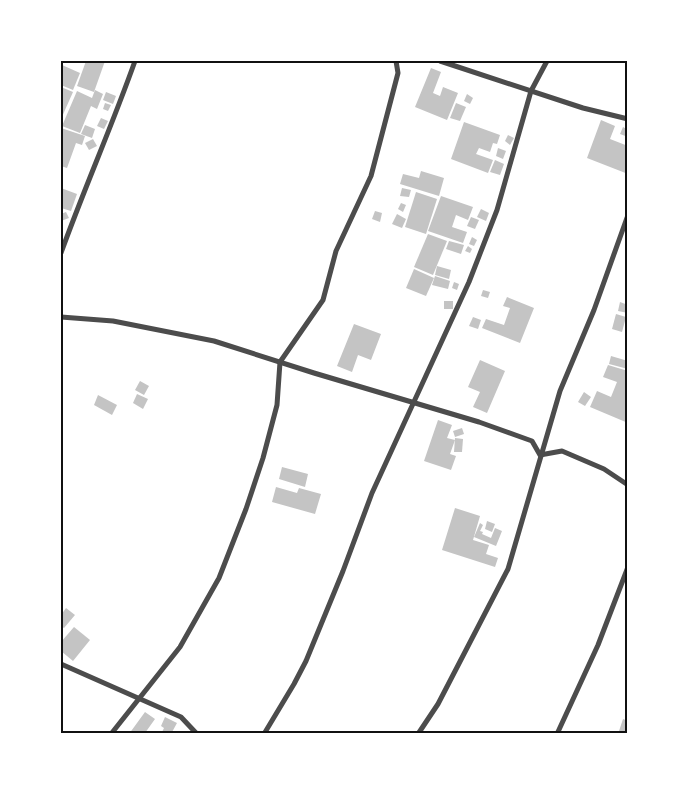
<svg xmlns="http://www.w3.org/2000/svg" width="689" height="795" viewBox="0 0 689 795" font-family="'Work Sans',sans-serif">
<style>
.building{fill:#c4c4c4}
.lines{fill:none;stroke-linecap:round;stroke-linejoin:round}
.minor{stroke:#4c4c4c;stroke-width:5}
.neatline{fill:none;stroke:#111;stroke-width:2}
</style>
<rect width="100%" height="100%" fill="#fff"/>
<g class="building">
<path d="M86,61H105L94,92L77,86Z"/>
<path d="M62,65L80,73L73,90L61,85Z"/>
<path d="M431,68L441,72L433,93L440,96L443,87L458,93L447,120L415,107Z"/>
<path d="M61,87L73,92L61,119Z"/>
<path d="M95,90L103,94L97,109L91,106L80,133L62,126L77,91L92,98Z"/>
<path d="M106,92L116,96L113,104L103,100Z"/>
<path d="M467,94L473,98L470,104L464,101Z"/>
<path d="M105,103L111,105L108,111L103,109Z"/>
<path d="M456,103L466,107L460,121L450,118Z"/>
<path d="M101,118L108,121L104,129L97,126Z"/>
<path d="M601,120L615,126L610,139L628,146V174L587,158Z"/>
<path d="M464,122L500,135L497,144L493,143L490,152L479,148L476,154L493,160L488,173L451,159Z"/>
<path d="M85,125L95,129L92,138L81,134Z"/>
<path d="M623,127L628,130V137L620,134Z"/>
<path d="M61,128L85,136L82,145L76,143L67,168L61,166Z"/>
<path d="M508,135L514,138L510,145L505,141Z"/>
<path d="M93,139L97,146L89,150L85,143Z"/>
<path d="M498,148L506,151L503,159L496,156Z"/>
<path d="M495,160L504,164L500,175L490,172Z"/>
<path d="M421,171L444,178L439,196L400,184L403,174L419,178Z"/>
<path d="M61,188L77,194L71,211L61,208Z"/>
<path d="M402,188L411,190L409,197L400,196Z"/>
<path d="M416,192L437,199L426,234L405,227Z"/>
<path d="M441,196L473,207L468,220L456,215L452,227L467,232L463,243L428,231Z"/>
<path d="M401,203L406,205L403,212L398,209Z"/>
<path d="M481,209L489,213L486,221L477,217Z"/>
<path d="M375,211L382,213L380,222L372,219Z"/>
<path d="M66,212L69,218L61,221V214Z"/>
<path d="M397,214L406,219L402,228L392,224Z"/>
<path d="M471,217L479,220L475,229L467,226Z"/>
<path d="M428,234L447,241L433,275L414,267Z"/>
<path d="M472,237L477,240L474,246L469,244Z"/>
<path d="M449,241L464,245L461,254L446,249Z"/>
<path d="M468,246L472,249L470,253L465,251Z"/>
<path d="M437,266L451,270L449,279L435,275Z"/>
<path d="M414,269L434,278L426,296L406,288Z"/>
<path d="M435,276L450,281L448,289L432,285Z"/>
<path d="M454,282L459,284L457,290L452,288Z"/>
<path d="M483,290L490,292L488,298L481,296Z"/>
<path d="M507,297L534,308L520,343L482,328L486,319L504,325L510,308L503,306Z"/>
<rect x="444" y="301" width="9" height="8"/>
<path d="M620,302L628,305V313L618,311Z"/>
<path d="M616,314L626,317L622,332L612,329Z"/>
<path d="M473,317L481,320L478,329L469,326Z"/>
<path d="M354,324L381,334L371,360L358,355L352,372L337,366Z"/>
<path d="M611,356L628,361V369L609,364Z"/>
<path d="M480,360L505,371L487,413L473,407L480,392L468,387Z"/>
<path d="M608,365L628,371V423L590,407L597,391L611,397L617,382L603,377Z"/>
<path d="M140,381L149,386L144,395L135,390Z"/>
<path d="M584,392L591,397L585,406L578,402Z"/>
<path d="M137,394L148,399L143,409L133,403Z"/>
<path d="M98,395L117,405L112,415L94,405Z"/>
<path d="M438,420L452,425L447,438L455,440L450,454L456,456L451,470L424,461Z"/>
<path d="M462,428L464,434L455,437L453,431Z"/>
<path d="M455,438L463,439L462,452H454Z"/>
<path d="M282,467L308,474L305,487L279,479Z"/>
<path d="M276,487L297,493L299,488L321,494L315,514L272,502Z"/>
<path d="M455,508L480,516L473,540L489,545L486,554L498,558L495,567L442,550Z"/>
<path d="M487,521L495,524L492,532L485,529Z"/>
<path d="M480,523L483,525L480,531L483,532L482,534L491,538L495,528L502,531L496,546L474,537Z"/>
<path d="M66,608L75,615L64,628L61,626V615Z"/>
<path d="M74,627L90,640L73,661L61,651V642Z"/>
<path d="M145,712L155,719L145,733L146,734H129Z"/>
<path d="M165,717L177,723L171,734H161L164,728L161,726Z"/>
<path d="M623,719L628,721V734H618Z"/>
</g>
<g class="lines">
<g class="minor">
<path d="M440,61L583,108L628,119"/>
<path d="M61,253C84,189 112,126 135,61"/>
<path d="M61,317L113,321L214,341L314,373L479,422L532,441L540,455L562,451L604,469L628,485"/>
<path d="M61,664L181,717L197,734"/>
<path d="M111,734L180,647L219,578L246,509L263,458L277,405L280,362L323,300L336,251L371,176L398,73L396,61"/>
<path d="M264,734L294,684L306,661L343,571L372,493L469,282L497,210L531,91L547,61"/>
<path d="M418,734L438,704L508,569L560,391L594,310L628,215"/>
<path d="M557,734L598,645L628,567"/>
</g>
</g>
<rect width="689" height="795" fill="none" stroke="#ffffff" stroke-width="125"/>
<rect x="62" y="62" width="564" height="670" class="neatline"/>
</svg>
